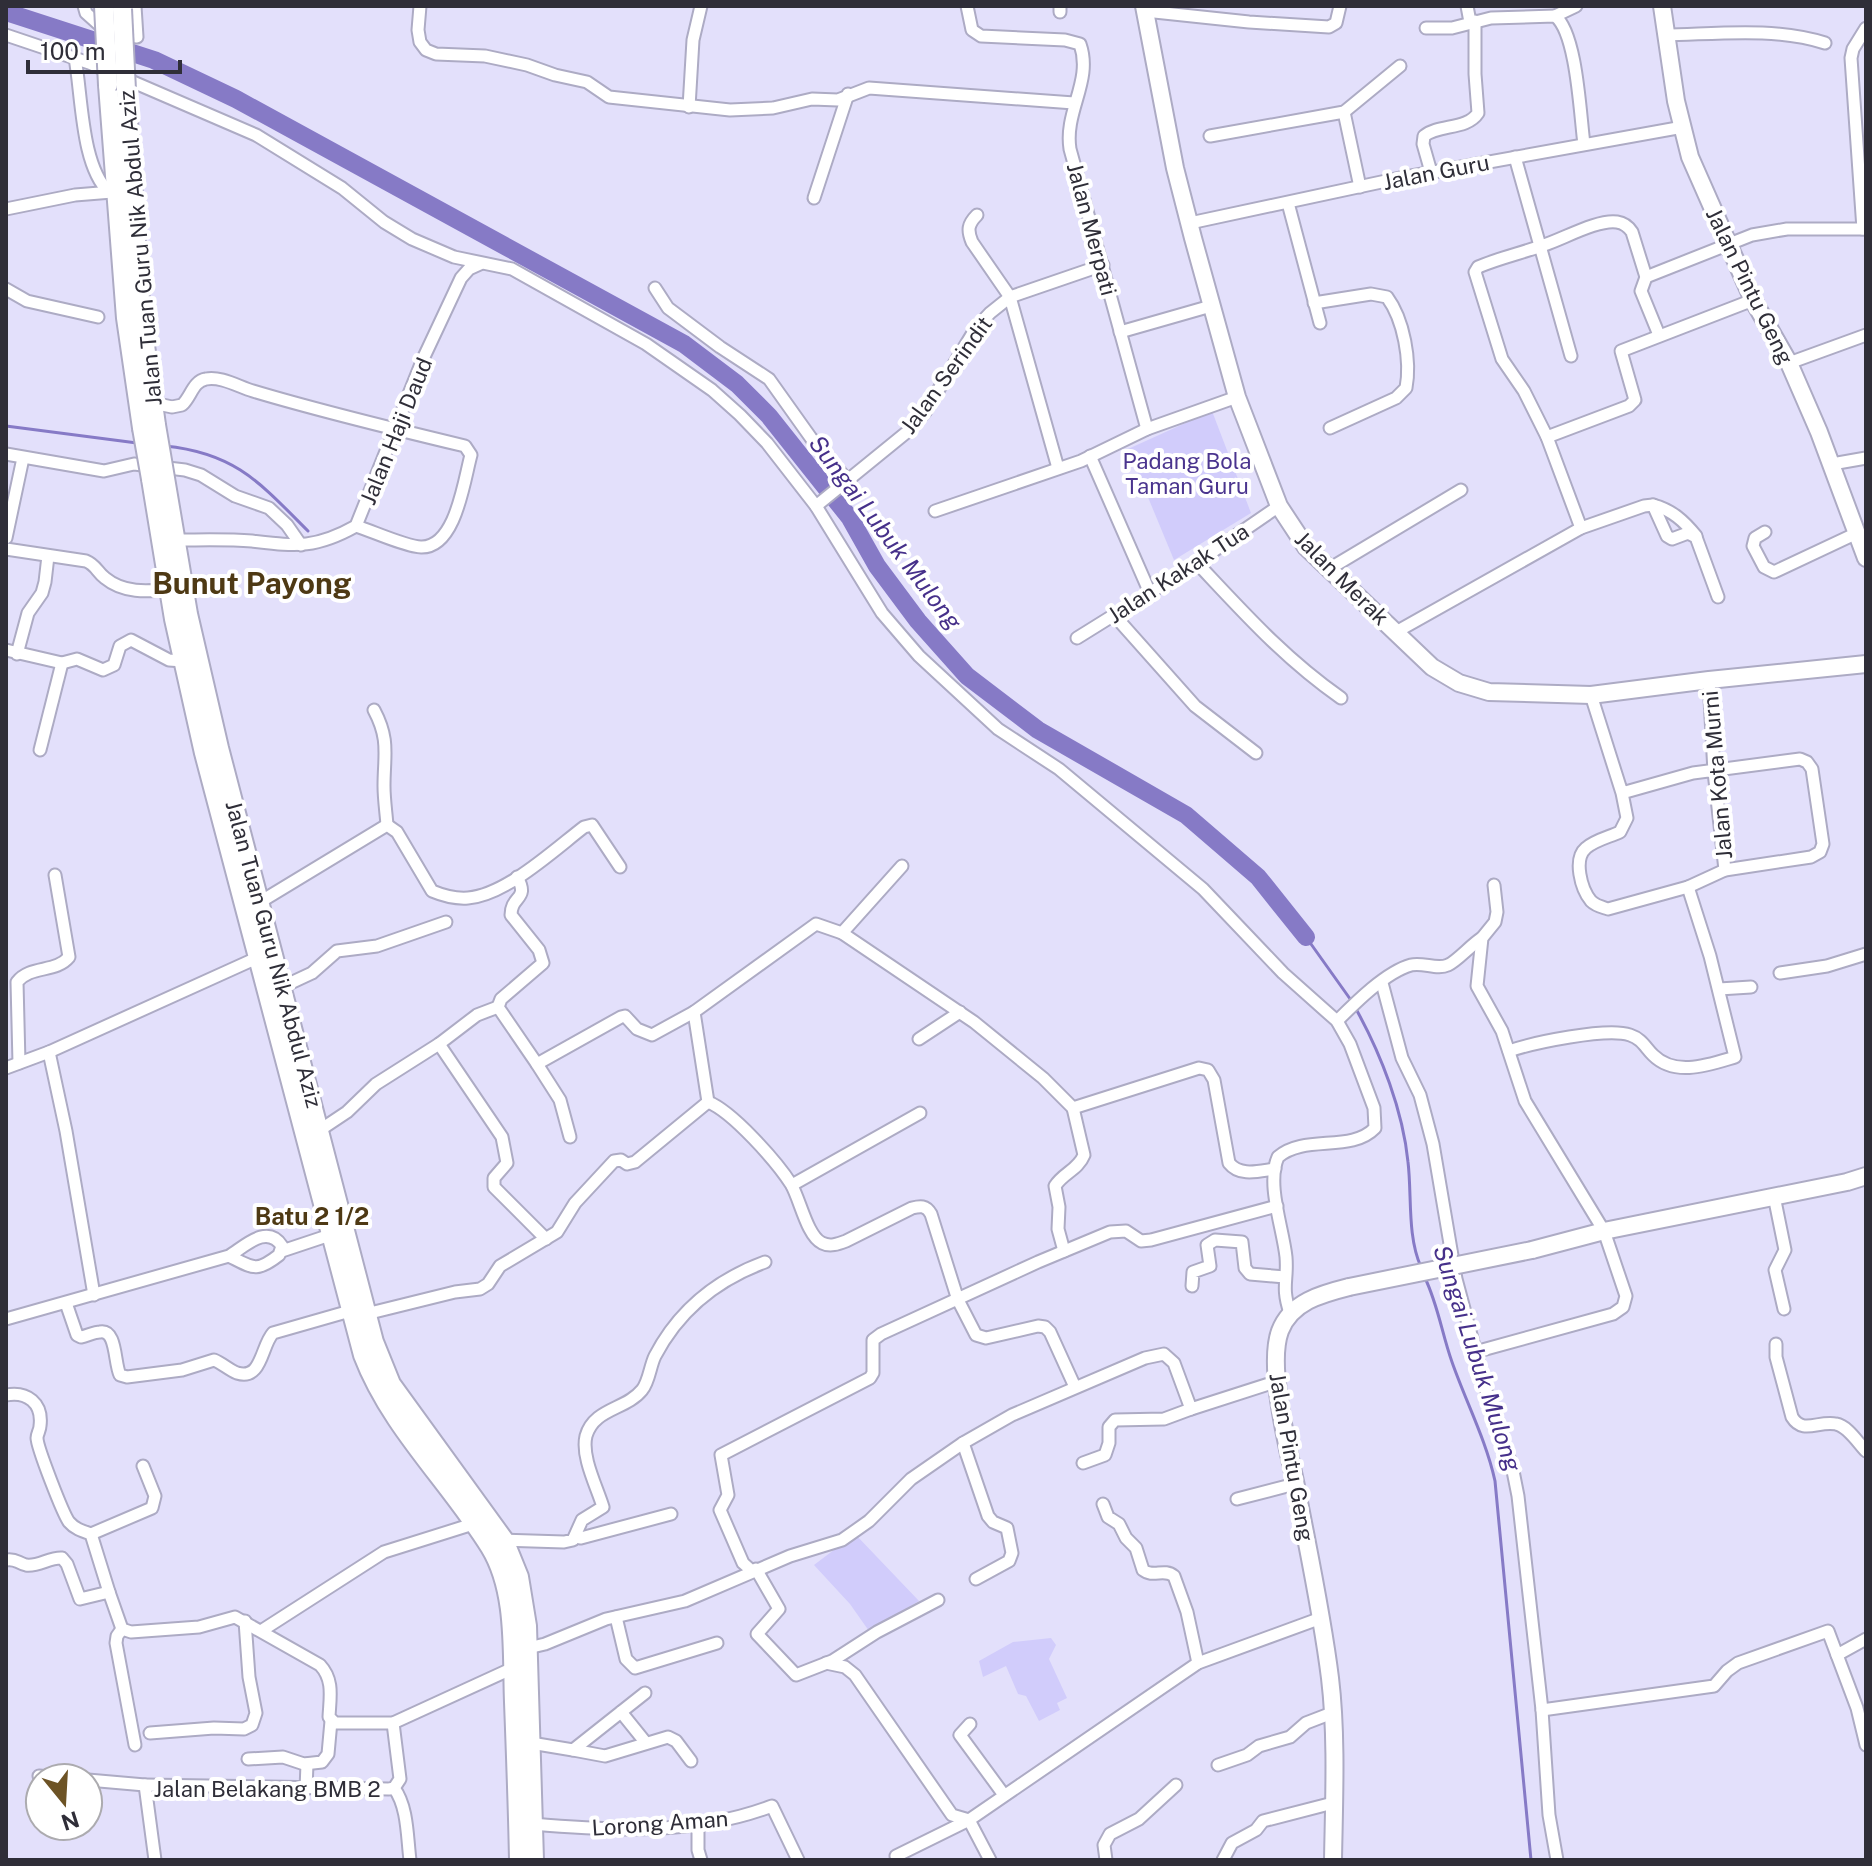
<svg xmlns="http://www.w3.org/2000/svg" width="1872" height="1866" viewBox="0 0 1872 1866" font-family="'Public Sans',sans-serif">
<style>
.green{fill:#d1ccfb}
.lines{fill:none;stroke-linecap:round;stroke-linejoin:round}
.stream{stroke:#867ac6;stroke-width:3}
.river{stroke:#867ac6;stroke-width:18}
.street-casing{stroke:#adabc4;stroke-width:15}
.secondary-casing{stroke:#adabc4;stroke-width:20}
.primary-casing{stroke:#adabc4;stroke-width:22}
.street{stroke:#fff;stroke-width:11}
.secondary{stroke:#fff;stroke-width:16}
.primary{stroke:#fff;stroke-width:18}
.secondary-bridge-casing{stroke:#adabc4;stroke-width:20;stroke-linecap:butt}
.primary-bridge-casing{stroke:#adabc4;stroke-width:22;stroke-linecap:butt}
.secondary-bridge{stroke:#fff;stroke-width:16}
.primary-bridge{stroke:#fff;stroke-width:18}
.labels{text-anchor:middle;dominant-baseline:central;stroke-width:8;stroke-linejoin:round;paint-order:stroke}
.street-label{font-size:22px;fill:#2f2e38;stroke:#fff}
.park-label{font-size:22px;fill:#4a348e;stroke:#fff}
.water-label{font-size:24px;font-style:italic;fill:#46308a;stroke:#fff}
.neighbourhood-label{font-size:24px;font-weight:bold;fill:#4e3914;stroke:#fff}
.district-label{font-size:30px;font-weight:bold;fill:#4e3914;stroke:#fff}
</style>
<rect width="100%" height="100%" fill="#e3e0fb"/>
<g class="green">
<path d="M1212,411L1251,513L1174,560L1128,449Z"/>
<path d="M855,1534L919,1601L869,1631L850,1604L814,1565Z"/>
<path d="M1051,1638L1056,1645L1049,1659L1067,1698L1057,1703L1060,1710L1039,1721L1026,1696L1018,1694L1006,1666L983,1677L979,1661L1013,1642Z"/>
</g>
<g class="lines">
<g class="stream">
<path d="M6,426L137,443"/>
<path d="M165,446C236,453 261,484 308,531"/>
<path d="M1306,937L1353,1003"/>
<path d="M1356,1009C1381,1054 1403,1111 1408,1162C1412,1195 1407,1236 1421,1267"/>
<path d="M1425,1278C1438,1305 1442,1334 1452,1362C1466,1402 1486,1440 1495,1481L1531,1860"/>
</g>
<path class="river" d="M6,12L154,60L236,99L684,344L737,384L769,416L850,518L877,566L918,621L967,676L1038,730L1186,815L1258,877L1306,937"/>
<defs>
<g id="street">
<path d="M84,6L86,13L105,30"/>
<path d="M420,6L418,30L420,42L426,50L436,54L485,56L527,65L555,75L587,82L609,97L730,110L773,108L812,99L838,100L869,88L1074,103"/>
<path d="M967,6L972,30L981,36L1065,40L1080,44C1093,81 1064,111 1070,149L1147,429"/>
<path d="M1060,6V12"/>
<path d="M1467,6L1470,22"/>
<path d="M1145,11L1249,22L1329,27L1336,23L1340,6"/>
<path d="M1555,16L1576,6"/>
<path d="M1426,28H1452L1491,18L1555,16C1577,33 1580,115 1584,144"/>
<path d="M6,35L89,63L256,135L342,188L384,222L412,239L454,257L512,269L646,344L712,390L740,415L767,443L816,506L907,432L925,412L976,328L990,313L1010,297L1103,265"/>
<path d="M121,35L137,37L135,6"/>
<path d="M1665,35C1718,34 1774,27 1825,43"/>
<path d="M75,58C82,96 81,166 109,192"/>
<path d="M689,107L693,40L701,6"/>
<path d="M1344,112L1360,187"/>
<path d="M1210,136L1344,112L1400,66"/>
<path d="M1515,157L1571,356"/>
<path d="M1431,172L1423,144L1424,136C1439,124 1467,130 1478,113L1475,74V21"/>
<path d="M814,198L848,94"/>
<path d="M1288,203L1320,323"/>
<path d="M6,209L75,195L112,192"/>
<path d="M977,215C968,224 967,230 972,242L1010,297L1058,468"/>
<path d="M1190,223L1400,178L1683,127"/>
<path d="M1863,229L1851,58L1853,49L1866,28"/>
<path d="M1646,277L1752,235L1787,229H1866"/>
<path d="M655,288L668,308L720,347L769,379L811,438L848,481"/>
<path d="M6,289L27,301L98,317"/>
<path d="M1314,303L1371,294L1387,297C1404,320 1411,361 1406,388L1396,398L1330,428"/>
<path d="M1120,332L1211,306"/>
<path d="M1789,363L1866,335"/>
<path d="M153,403L172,407L182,405C191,397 193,381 206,379C221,376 239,387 253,391C323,412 394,429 465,446L471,455C464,480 456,548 421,547C407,547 372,531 356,526"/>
<path d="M1547,437L1629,406L1635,400L1621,351L1753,300"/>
<path d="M6,454L104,471L134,464L185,470L201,475L235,496L269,508L287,525L301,545"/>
<path d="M1090,456L1150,593"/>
<path d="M1832,464L1866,458"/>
<path d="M1653,505C1672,510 1684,521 1696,536"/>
<path d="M816,506L882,613L919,656L998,729L1059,769L1203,889L1283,973L1337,1021L1350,1044L1374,1108L1375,1128C1351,1153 1305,1134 1278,1157C1266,1184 1283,1228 1286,1257C1288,1281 1281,1286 1290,1313"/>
<path d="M935,511L1081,461L1147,429L1237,397"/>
<path d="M1581,528L1547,437L1524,391L1502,359L1475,272L1478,267C1499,258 1522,253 1544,245C1563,239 1598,219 1617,222C1624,223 1628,226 1632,232L1646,277L1641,291L1659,335"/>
<path d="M1765,532L1755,538L1753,546L1764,567L1774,572L1857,533"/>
<path d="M6,538L23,458"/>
<path d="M176,540C201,540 227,539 252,541C296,546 315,549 356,526L423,359L461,278L469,269L480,264"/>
<path d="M6,549L86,561C96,565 97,572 105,578C123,593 147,592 169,589"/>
<path d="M1197,563C1244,613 1284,658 1341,698"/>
<path d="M1329,569L1461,490"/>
<path d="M1114,615L1195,706L1256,753"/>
<path d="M1396,632L1581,528L1644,506L1653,505L1667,536L1672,539L1688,533L1696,537L1718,597"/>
<path d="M1077,638L1183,572L1279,506"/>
<path d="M6,650L62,663L77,659L103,670L114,665L120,646L131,640L169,660L183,661"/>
<path d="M17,654L28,613L42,593L45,582L48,556"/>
<path d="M1709,680L1714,772L1725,870"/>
<path d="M1591,695L1622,793L1627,818L1620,832C1609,837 1595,840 1586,848C1573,859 1581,889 1591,901C1596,906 1602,907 1608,909L1688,887L1725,870L1811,857L1820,852L1823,844L1812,769L1807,762L1800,759L1693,773L1622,793"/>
<path d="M374,710C390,740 384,755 384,786C384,799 386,812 387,825"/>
<path d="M40,750L62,663"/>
<path d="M517,877C530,900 511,895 511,915L539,950L543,963L501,999L498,1007L537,1064L621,1017L625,1016L637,1029L652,1035L694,1012L816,924L842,933L902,866"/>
<path d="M260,902L387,825L397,832L432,891C444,896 455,899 468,898C506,895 554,850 584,827L592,825L620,867"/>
<path d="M842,933L974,1022L1043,1078L1073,1108L1199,1068L1208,1070L1214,1080L1229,1163C1240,1177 1259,1171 1275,1169"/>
<path d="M1780,973L1827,966L1866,954"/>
<path d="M1382,983L1402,1058L1420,1095L1433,1144L1456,1279L1492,1413L1512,1466L1518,1496L1542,1710L1549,1815L1557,1860"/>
<path d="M282,987L312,973L337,951L377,946L446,922"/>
<path d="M1719,989L1751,987"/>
<path d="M694,1012L708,1102"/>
<path d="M1337,1021C1356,1002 1386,972 1411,965C1423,962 1437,970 1448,965C1456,962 1472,944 1482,938"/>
<path d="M919,1039L960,1012"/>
<path d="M439,1044L502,1137L507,1163L494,1178V1187L546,1239"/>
<path d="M1509,1051C1532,1043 1607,1027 1630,1035C1642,1039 1645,1047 1653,1055C1675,1077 1708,1065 1735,1057L1710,956L1688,887"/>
<path d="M49,1052L66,1131L94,1295"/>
<path d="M19,1063L17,982C30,965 56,973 69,957L55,875"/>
<path d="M537,1064L560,1100L570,1137"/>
<path d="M6,1068L49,1052L259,957"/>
<path d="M708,1102C732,1111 777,1162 791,1184C800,1199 807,1236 822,1243C830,1247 838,1244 846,1241L912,1208C920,1206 926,1205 931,1214L958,1300L976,1335L986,1338L1038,1326L1045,1327L1050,1332L1075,1387"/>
<path d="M320,1130L347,1112L376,1084L439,1044L477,1015L498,1007"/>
<path d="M792,1185L920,1113"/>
<path d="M1774,1196L1785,1250L1775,1270L1784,1309"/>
<path d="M282,1251L330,1235"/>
<path d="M1064,1251L1058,1229L1059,1207L1055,1186C1063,1173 1078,1170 1084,1155L1073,1108"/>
<path d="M1192,1286L1193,1272L1210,1266L1207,1245L1215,1240L1242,1242L1245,1268L1250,1274L1285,1277"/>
<path d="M66,1303L77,1335L81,1337C87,1336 94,1332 100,1332C117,1329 114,1363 120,1375L127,1377L182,1370L214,1360C222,1363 229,1370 237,1373C262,1381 261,1346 273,1333L350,1311"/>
<path d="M366,1314L455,1292L480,1289L488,1284L500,1266L557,1232L575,1203L614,1161L621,1160L627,1164L635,1162L708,1102"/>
<path d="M6,1319L229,1256C244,1247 267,1223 282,1246L279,1255C256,1273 253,1268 229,1256"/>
<path d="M1776,1344V1357L1792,1417C1803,1435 1819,1420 1836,1424C1848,1426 1858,1443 1866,1451"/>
<path d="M1475,1352L1613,1314L1623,1307L1626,1296L1604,1231L1525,1101L1502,1031L1477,986L1482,938L1495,922L1497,912L1494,885"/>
<path d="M6,1395C27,1391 43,1403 40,1426C40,1430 37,1434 37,1438C37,1447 63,1514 69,1522C75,1529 82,1531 91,1534L109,1592"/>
<path d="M963,1443L988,1516L993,1522L1007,1528L1012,1553L1009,1561L976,1579"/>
<path d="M1083,1463L1105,1455L1109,1443V1427L1115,1420L1164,1419L1191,1409"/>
<path d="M1237,1499L1295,1484"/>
<path d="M1103,1504L1108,1517L1119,1524L1126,1538L1136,1548L1143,1570C1153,1578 1164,1568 1174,1576L1187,1612L1198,1663"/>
<path d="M91,1534L152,1508L155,1496L143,1466"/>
<path d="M575,1537L581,1538L671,1514"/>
<path d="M504,1540L564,1542L573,1540L582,1520L603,1507C597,1487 581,1457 586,1436C594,1408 626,1410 642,1390C649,1382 650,1366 655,1356C679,1310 716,1280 765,1262"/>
<path d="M6,1560C16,1558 17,1563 26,1565C38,1567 50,1557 62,1558L67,1564L80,1599L109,1592L122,1629L131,1632L199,1627L235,1617L320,1665C334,1680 330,1697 329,1717L335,1723H393L513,1668"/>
<path d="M756,1569L779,1609L757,1634L796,1675L832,1661L877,1632L938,1600"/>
<path d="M752,1571L743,1563L720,1510L728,1495L721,1455L870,1378L873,1373V1340L881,1334L1038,1262L1110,1232L1126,1231L1141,1241L1151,1240L1277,1206"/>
<path d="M616,1617L626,1659L635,1668L717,1643"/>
<path d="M122,1629L117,1636L116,1643L135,1745"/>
<path d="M261,1631L384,1552L473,1524"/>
<path d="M528,1648L545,1644L606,1619L685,1601L790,1556L842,1540L869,1521L911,1479L963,1443L1012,1415L1145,1358L1164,1354L1174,1363L1191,1409L1278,1381"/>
<path d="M1837,1655L1866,1639"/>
<path d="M826,1663L845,1667L855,1675L952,1815L969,1820L1198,1663L1321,1618"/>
<path d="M1542,1710L1714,1686L1727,1671L1738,1663L1828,1631L1857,1708L1866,1745"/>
<path d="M621,1712L646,1743"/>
<path d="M970,1724L960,1735L1004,1795"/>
<path d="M150,1733L214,1728L244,1729L252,1725L256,1713L249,1677L245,1621"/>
<path d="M531,1743L573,1750L645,1693"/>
<path d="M573,1750L605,1756L668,1737L676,1741L691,1761"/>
<path d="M248,1759L283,1757L304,1764L322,1762L328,1754L331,1721"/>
<path d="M1218,1765L1247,1755L1259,1746L1290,1737L1306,1723L1332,1713"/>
<path d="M39,1776L62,1778"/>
<path d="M88,1780L145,1785"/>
<path d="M394,1788C408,1807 407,1837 410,1860"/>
<path d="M306,1789L307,1764"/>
<path d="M533,1824C613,1831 696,1835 772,1806L798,1860"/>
<path d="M698,1825V1850L701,1860"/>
<path d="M896,1856L969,1820L990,1860"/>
<path d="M155,1860L145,1785L389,1789L394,1788L400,1779L393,1723"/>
<path d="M1106,1860L1104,1845L1110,1834L1139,1819L1176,1785"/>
<path d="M1223,1860L1232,1843L1256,1830L1263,1821L1333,1803"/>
</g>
<g id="secondary">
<path d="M1144,6L1175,168L1193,238L1237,397L1279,506L1306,547L1432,667L1459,683L1489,692L1591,695L1709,680L1866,664"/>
<path d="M1662,6L1676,101L1690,157L1753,300L1789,363L1819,432L1866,558"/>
<path d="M1532,1250L1604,1231L1847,1182L1866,1176"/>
<path d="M1333,1860C1334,1801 1337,1736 1330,1678C1322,1613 1308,1550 1296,1486C1288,1448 1267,1366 1280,1331C1291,1302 1321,1294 1349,1287"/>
</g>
<g id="primary">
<path d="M108,85L126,318L142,428"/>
<path d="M126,90L141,316L156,425"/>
<path d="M165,478L188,614L219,748L374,1342L391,1384L504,1540L519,1577L527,1626L534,1860"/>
<path d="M151,479L174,619L204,753L363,1355C391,1428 449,1481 490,1547C517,1591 512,1652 514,1702C516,1755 518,1807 519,1860"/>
</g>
</defs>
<use href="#street" class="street-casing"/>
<use href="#secondary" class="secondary-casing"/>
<use href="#primary" class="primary-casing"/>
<use href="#street" class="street"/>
<use href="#secondary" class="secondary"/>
<use href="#primary" class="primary"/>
<defs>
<path id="secondary-bridge" d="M1349,1287L1532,1250"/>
<g id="primary-bridge">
<path d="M104,6L108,85"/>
<path d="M122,9L126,90"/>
<path d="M156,425L165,478"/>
<path d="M142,428L151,479"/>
</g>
</defs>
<use href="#secondary-bridge" class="secondary-bridge-casing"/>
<use href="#primary-bridge" class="primary-bridge-casing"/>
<use href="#secondary-bridge" class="secondary-bridge"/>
<use href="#primary-bridge" class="primary-bridge"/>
</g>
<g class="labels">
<g class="street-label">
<text transform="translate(1436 172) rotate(-11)">Jalan Guru</text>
<text transform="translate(1092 229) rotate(75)">Jalan Merpati</text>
<text transform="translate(140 248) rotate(-95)">Jalan Tuan Guru Nik Abdul Aziz</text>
<text transform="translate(1750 286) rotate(64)">Jalan Pintu Geng</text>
<text transform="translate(946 375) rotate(-54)">Jalan Serindit</text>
<text transform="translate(396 431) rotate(-68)">Jalan Haji Daud</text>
<text transform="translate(1178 573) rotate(-33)">Jalan Kakak Tua</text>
<text transform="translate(1342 578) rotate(45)">Jalan Merak</text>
<text transform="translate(1717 775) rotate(-95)">Jalan Kota Murni</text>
<text transform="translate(274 954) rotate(75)">Jalan Tuan Guru Nik Abdul Aziz</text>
<text transform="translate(1292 1457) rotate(80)">Jalan Pintu Geng</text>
<text x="267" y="1789">Jalan Belakang BMB 2</text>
<text transform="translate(660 1823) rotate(-4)">Lorong Aman</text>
</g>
<g class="park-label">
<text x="1187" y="461">Padang Bola<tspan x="1187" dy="25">Taman Guru</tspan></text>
</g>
<g class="water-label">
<text transform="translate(886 532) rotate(53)">Sungai Lubuk Mulong</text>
<text transform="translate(1478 1358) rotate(72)">Sungai Lubuk Mulong</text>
</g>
<g class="neighbourhood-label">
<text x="312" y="1216">Batu 2 1/2</text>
</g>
<g class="district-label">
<text x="252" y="583">Bunut Payong</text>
</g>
</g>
<rect width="1872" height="1866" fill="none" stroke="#2f2e38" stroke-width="16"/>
<g transform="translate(64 1802) rotate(162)"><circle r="38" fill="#ffffff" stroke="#acabaf" stroke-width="2"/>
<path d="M0-6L14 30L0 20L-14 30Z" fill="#6d5325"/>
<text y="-12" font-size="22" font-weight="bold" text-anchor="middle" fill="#2f2e38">N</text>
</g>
<path d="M28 60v12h152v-12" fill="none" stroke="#2f2e38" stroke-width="4"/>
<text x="40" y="60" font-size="24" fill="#2f2e38" stroke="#ffffff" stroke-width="6" paint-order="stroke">100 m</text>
</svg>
